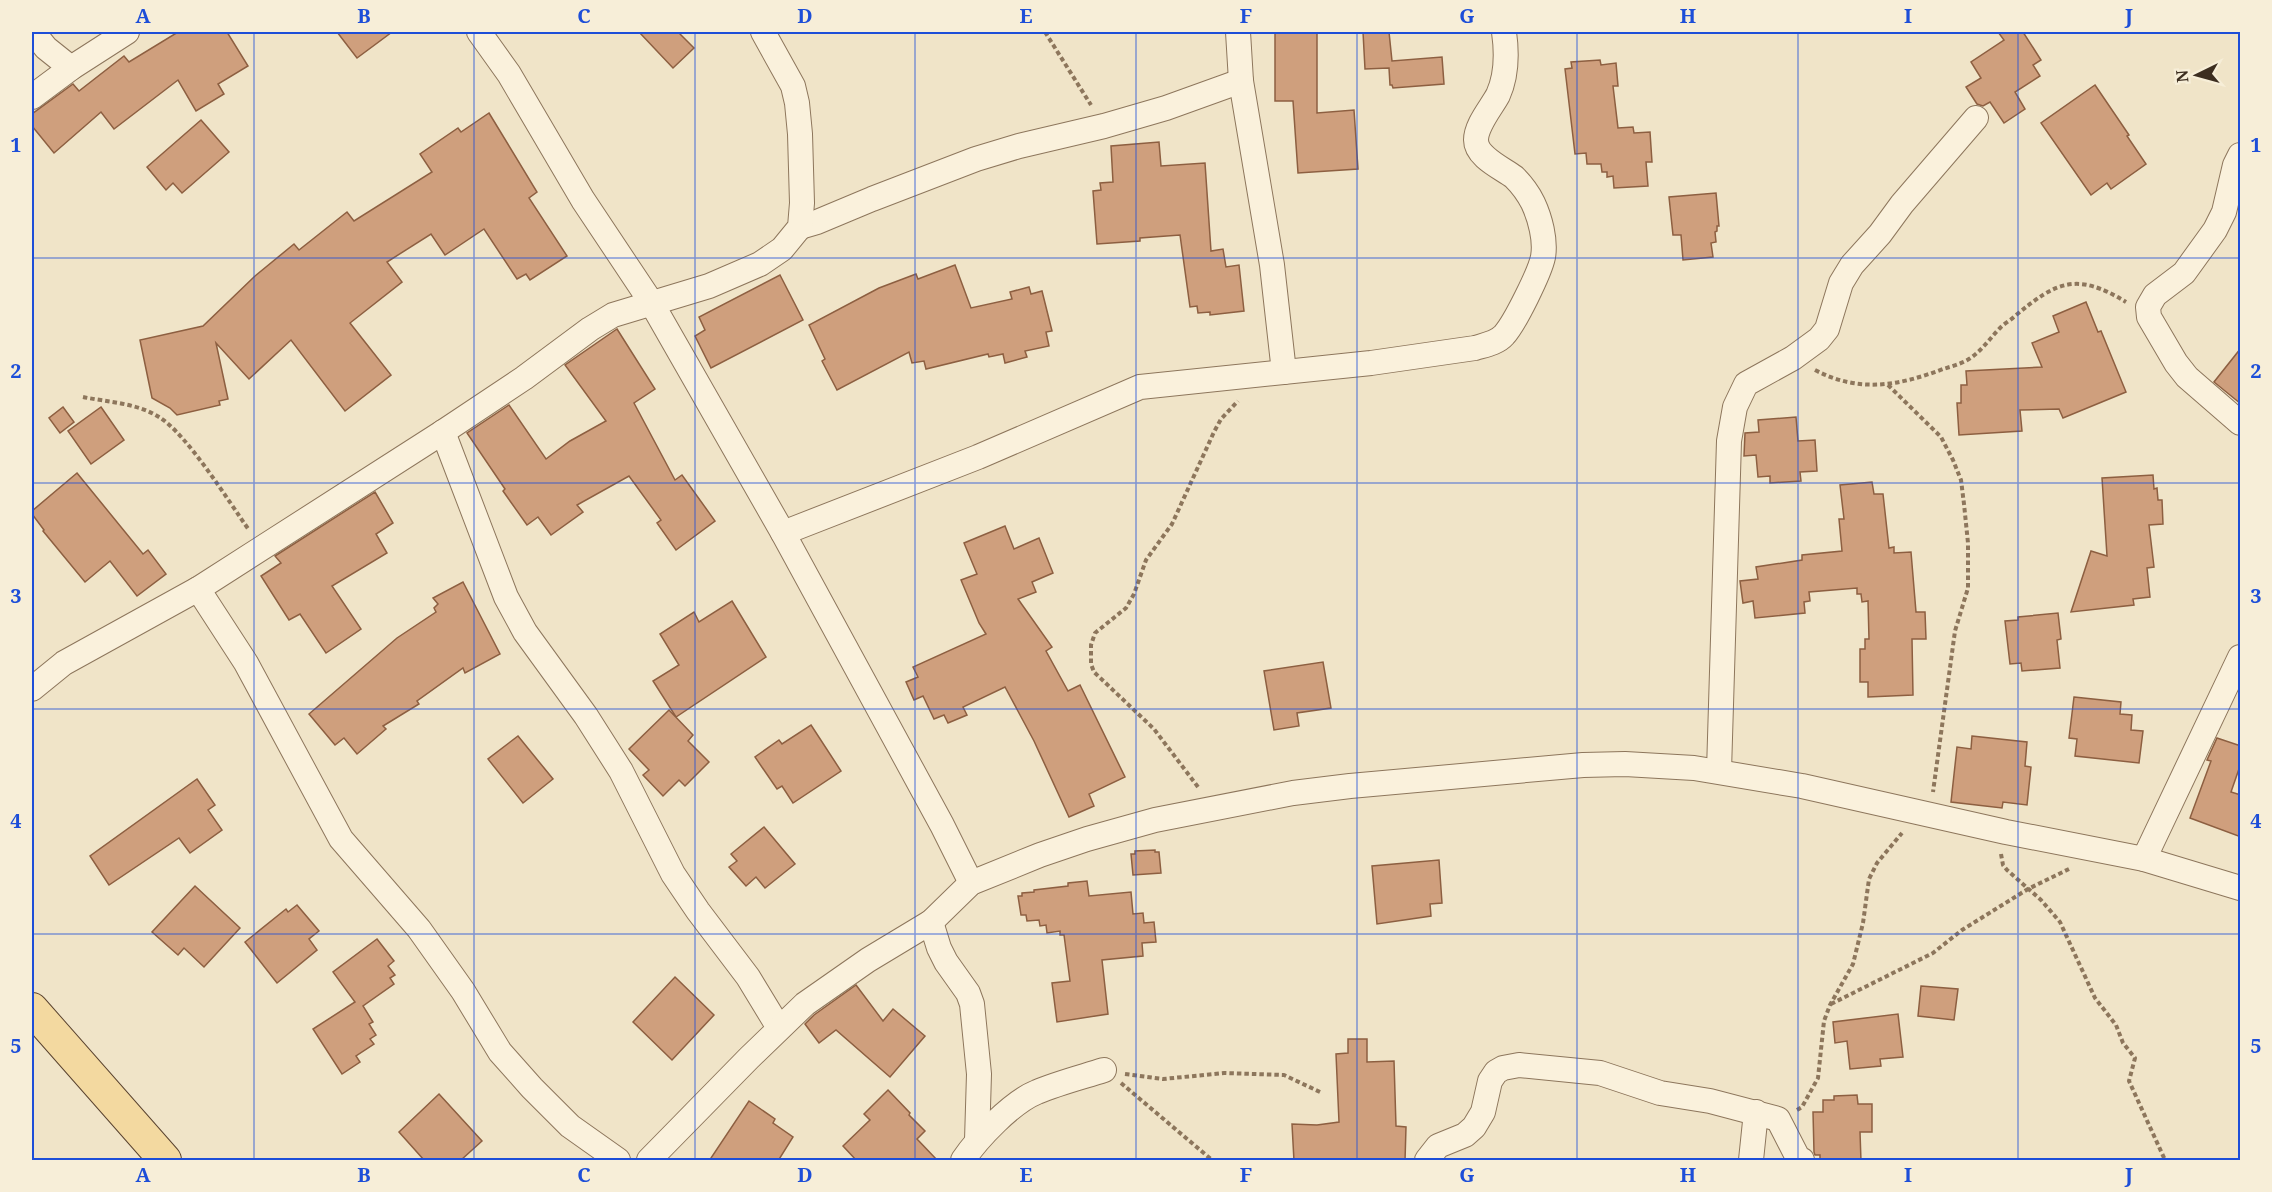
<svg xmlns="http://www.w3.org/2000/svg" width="2272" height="1192" viewBox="0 0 2272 1192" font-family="'Noto Serif',serif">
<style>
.building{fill:#cf9f7d;stroke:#8d5f41;stroke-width:1.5}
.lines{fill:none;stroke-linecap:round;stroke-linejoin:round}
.minor-casing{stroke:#8d765c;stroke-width:26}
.major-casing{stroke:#5b4430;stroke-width:34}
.path{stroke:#8d765c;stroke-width:4;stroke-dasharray:4.5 3;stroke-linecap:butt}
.minor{stroke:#faf1dc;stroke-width:24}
.major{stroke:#f3d9a0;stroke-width:32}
.grid{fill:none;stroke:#1d4ed8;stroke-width:1.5;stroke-opacity:0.55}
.neatline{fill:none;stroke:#1d4ed8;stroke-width:2}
.grid-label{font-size:20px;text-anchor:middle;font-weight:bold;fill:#1d4ed8}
</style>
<rect width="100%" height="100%" fill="#f0e4c8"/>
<g class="building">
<path d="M178,32H227L248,66L218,84L224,94L196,111L178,80L114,129L101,112L54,153L32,126V114L73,84L79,91L124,56L129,62Z"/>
<path d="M337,32H392L357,58Z"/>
<path d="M639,32H678L694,48L673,68Z"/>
<path d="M1275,32H1317V113L1354,110L1358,169L1298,173L1293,101H1275Z"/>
<path d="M1363,32H1389L1392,61L1442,57L1444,84L1393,88L1392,85H1390L1389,68L1365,69Z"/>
<path d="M1998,32H2023L2041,60L2033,65L2040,76L2015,92L2025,109L2004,123L1990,102L1983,106L1977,104L1966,87L1981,78L1971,62L2004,40Z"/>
<path d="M1600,60L1601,65L1616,63L1618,86H1613L1618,128L1633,127L1634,133L1650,132L1652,162H1646L1648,186L1614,188L1613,176L1607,177V172H1602L1601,164H1587L1586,153L1575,154L1565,69L1572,68L1571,62Z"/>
<path d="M2095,85L2129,135L2127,136L2146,164L2111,189L2107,183L2091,195L2041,123Z"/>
<path d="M489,113L537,192L529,198L567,256L530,280L526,274L517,279L484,229L445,255L431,234L387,262L402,282L350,323L391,375L345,411L291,340L249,379L216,343L228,399L219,401L220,405L177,415L170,408L152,398L140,340L203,326L255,276L294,244L299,250L347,212L354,221L432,172L420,154L458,128L461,132Z"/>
<path d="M201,120L229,152L182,193L173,183L166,190L147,167Z"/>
<path d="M1159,142L1161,166L1205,163L1211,251L1223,249L1226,267L1239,265L1244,311L1210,315V312L1198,313L1197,306L1190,307L1180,235L1140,238V241L1097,244L1093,191L1101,190L1100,183L1113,182L1111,146Z"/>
<path d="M1716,193L1719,226H1717V231L1715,232L1716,242L1711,243L1713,257L1683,260L1681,235H1673L1669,197Z"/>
<path d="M955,265L971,308L1012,299L1010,292L1029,287L1031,294L1042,291L1052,331L1046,332L1049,346L1025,351L1027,357L1005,363L1003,354L989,357L988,354L926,369L924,361L912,363L909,352L837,390L822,361L825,359L809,325L879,288L916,274L918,279Z"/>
<path d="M780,275L803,320L711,368L695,336L705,330L699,317Z"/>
<path d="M2086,302L2098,332L2101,331L2126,392L2063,418L2059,409L2020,410L2022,431L1959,435L1957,403H1961V385H1967L1966,371L2042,367L2032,343L2059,332L2053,316Z"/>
<path d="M617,329L655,389L634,403L675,480L682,475L715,521L676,550L657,523L661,520L629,476L577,505L583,512L551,535L538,517L527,525L503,491L505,489L467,433L509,405L546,459L570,441L606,421L565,365Z"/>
<path d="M2241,348V404L2214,382Z"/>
<path d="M63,407L74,422L60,433L49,418Z"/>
<path d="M101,407L124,440L91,464L68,431Z"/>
<path d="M1796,417L1798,441L1815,440L1817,471L1800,472L1801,481L1770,483V476L1758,477L1756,455L1744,456L1745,433L1759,432L1758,420Z"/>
<path d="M77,473L143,554L148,550L166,574L137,596L110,561L85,582L43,531L44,530L32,514V511Z"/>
<path d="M2153,475L2154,489L2157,488L2158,500H2162L2163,524L2149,525L2154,567L2147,568L2150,597L2133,599L2134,605L2071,612L2091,551L2107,556L2102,478Z"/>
<path d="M1872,482L1874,494H1883L1889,548L1894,547V553L1911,552L1916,612H1925L1926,639H1912L1913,695L1868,697V682H1860V649H1865V639H1869L1868,601L1862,602L1861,594H1857V588L1809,592L1810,601L1804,602L1805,613L1755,618L1753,601L1743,603L1740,581L1758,579L1756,567L1802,560V555L1842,551L1839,519H1844L1840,485Z"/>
<path d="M375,492L393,523L376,534L387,553L332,586L361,629L326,653L300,614L289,620L261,576L281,563L275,556Z"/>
<path d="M1005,526L1014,549L1039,538L1053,573L1032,582L1036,592L1018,599L1052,647L1046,651L1068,691L1080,685L1125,777L1089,794L1094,806L1069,817L1034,741L1005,687L963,707L967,715L948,723L944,715L934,719L923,696L914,700L906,682L918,677L913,667L986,634L979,623L961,580L977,574L964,543Z"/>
<path d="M463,582L500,654L465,673L463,668L417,701L419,704L383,726L386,729L357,754L344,738L335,745L309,714L397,638L436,612L434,608L438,604L433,598Z"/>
<path d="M732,601L766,657L676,717L653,681L679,665L660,634L694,612L699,622Z"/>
<path d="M2058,613L2061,639L2057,640L2060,668L2022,671L2021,663L2010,664L2005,621L2018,620V617Z"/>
<path d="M1323,662L1331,708L1297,713L1299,726L1274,730L1264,671Z"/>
<path d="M2074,697L2121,702L2120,714L2132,715L2131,730L2143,731L2139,763L2075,756L2077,739L2069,738Z"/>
<path d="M669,710L693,735L688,741L709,762L685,786L679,780L663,796L643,775L649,770L629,749Z"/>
<path d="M811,725L841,771L793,803L782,786L777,789L755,757L779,740L782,744Z"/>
<path d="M518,736L553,779L523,803L488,759Z"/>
<path d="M1972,736L2027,742L2025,766L2031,767L2027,805L2003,802L2002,808L1951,802L1957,747L1971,749Z"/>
<path d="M2217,738L2241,746V763L2231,792L2241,795V837L2190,818L2211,761L2207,760Z"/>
<path d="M197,779L215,805L208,810L222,830L190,853L179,838L109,885L90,856Z"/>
<path d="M764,827L795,864L765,888L756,877L746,886L729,867L737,861L731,854Z"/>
<path d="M1155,850V852H1159L1161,873L1133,875L1131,854H1135V851Z"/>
<path d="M1439,860L1442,903L1430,904L1431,916L1377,924L1372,866Z"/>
<path d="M1087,881L1089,896L1131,892L1133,914L1143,913L1144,923L1154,922L1156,942L1142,943L1143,956L1102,960L1108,1014L1057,1022L1052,983L1070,981L1064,935H1060V931L1047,933L1046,925L1040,926L1039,920L1027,921L1026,915H1021L1018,896H1022V893L1034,892V890L1068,886V883Z"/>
<path d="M195,886L240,928L204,967L184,948L178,955L152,932Z"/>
<path d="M297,905L319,931L309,939L317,950L277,983L245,942L286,909L288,912Z"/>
<path d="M377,939L394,961L388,966L395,975L390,978L394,984L363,1006L373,1022L369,1024L376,1035L370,1039L374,1044L356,1056L360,1062L342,1074L313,1029L355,1002L333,972Z"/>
<path d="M675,977L714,1015L672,1060L633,1022Z"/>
<path d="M856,985L883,1021L893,1009L925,1036L890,1077L836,1030L819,1043L805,1024L814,1015Z"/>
<path d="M1921,986L1958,989L1954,1020L1918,1016Z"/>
<path d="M1898,1014L1903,1057L1880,1059L1881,1066L1850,1069L1847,1041L1835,1043L1833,1022Z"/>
<path d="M1348,1039H1367V1062L1394,1061L1396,1126L1406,1127L1405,1161H1294L1292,1124L1317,1125L1339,1122L1336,1054L1348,1053Z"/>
<path d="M888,1090L910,1113L909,1115L925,1131L917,1139L938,1161H857L843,1146L870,1120L864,1114Z"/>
<path d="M439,1094L482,1141L461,1160H424L399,1132Z"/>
<path d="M1857,1095L1858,1104H1872V1132H1860L1861,1161L1820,1160V1155H1815L1814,1152L1813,1112H1823V1100H1834V1096Z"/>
<path d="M749,1101L775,1119L773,1123L793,1137L778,1161H709Z"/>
</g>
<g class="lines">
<defs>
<g id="minor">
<path d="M33,32L46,48L71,68"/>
<path d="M479,32L509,74L583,200L651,302L783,533L942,825L971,883"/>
<path d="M1238,32L1241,81L1272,265L1284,372"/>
<path d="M32,97L71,68L127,32"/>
<path d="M2240,155L2235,165L2224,212L2215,230L2184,273L2155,295L2148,307L2149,317L2176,363L2187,377L2240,423"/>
<path d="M800,227L817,222L872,199L976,159L1019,146L1104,126L1166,108L1241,81"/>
<path d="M443,432L506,597L525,632L586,716L621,771L673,874L698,911L748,977L779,1028"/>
<path d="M783,533L978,457L1140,387L1371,363L1475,348C1485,345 1497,343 1504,335C1515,323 1540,272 1543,257C1546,240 1540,218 1533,203C1528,193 1522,185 1514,177C1502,168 1476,157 1476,140C1476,125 1491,108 1498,95C1507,75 1507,53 1504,32"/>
<path d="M198,589L246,663L341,839L419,929L463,991L500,1052L532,1088L570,1126L618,1160"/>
<path d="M32,689L64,663L198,589L443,432L524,378L590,329L613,315L709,286L760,264L782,249L800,227L802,203L800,134L797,103L793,86L763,32"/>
<path d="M1719,771L1729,441L1735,407L1746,384L1793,358L1819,339L1827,329L1841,283L1852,265L1880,234L1902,204L1976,118"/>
<path d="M2144,859L2240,657"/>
<path d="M931,922L939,948L946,962L968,993L972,1004L979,1074L977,1140"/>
<path d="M649,1160L749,1058L805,1004L868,960L931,922L971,883L1040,855L1087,839L1155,820L1293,793L1350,786L1583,765L1625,764L1694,768L1802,786L2006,832L2144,859L2240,888"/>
<path d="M963,1160C978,1138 1012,1102 1037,1092C1058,1083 1082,1077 1104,1070"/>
<path d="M1427,1160L1438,1146L1465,1135L1474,1127L1483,1112L1490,1081L1496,1072L1503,1068L1519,1065L1600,1073L1660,1093L1710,1101L1778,1119L1798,1158L1802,1160"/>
<path d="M1751,1160L1756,1112"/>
</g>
<path id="major" d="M32,1009L165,1160"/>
</defs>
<use href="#minor" class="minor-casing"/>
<use href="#major" class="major-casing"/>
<g class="path">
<path d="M1045,32L1091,105"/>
<path d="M1815,370C1859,393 1898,386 1943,369C1953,366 1964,363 1972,357C1984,348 1991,337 2001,327C2005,323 2011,320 2015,316C2057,281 2077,272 2126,302"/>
<path d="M1888,385L1941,437L1953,460L1961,480L1964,504L1968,543V588L1955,631L1933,792"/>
<path d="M83,397C107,402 137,403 159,417C187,434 229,502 249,530"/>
<path d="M1198,787L1154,729L1094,672L1091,664V645L1095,633L1126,608L1134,594L1146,560L1172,524L1214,432L1221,419L1238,401"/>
<path d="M2001,854L2003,865L2007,870L2041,900L2060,922L2095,998L2116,1025L2123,1043L2135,1058L2129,1081L2165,1160"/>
<path d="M1831,1004L1933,953L1962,930L2028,889L2069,869"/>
<path d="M1125,1074L1163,1079L1224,1073L1284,1075L1320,1092"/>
<path d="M1121,1083L1212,1160"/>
<path d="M1797,1110L1802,1107L1818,1078L1824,1021L1830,1005L1853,964L1863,923L1869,879L1877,863L1902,833"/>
</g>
<use href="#minor" class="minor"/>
<use href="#major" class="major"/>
</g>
<path class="grid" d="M254,32V1160M474,32V1160M695,32V1160M915,32V1160M1136,32V1160M1357,32V1160M1577,32V1160M1798,32V1160M2018,32V1160M32,258H2240M32,483H2240M32,709H2240M32,934H2240"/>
<rect width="2272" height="1192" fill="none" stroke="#f7eed8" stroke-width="66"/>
<g transform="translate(2197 75) rotate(265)" stroke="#f7eed8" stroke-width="4.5" paint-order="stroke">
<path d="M0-4.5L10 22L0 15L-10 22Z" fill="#3d2e20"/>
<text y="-9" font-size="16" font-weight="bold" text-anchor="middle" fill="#3d2e20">N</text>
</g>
<rect x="33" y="33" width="2206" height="1126" class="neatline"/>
<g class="grid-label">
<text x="143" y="23">A</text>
<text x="364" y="23">B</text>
<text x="584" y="23">C</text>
<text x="805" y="23">D</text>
<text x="1026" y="23">E</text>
<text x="1246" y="23">F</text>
<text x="1467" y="23">G</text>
<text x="1688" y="23">H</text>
<text x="1908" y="23">I</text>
<text x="2129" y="23">J</text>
<text x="16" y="152">1</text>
<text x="2256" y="152">1</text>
<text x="16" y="378">2</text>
<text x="2256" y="378">2</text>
<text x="16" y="603">3</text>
<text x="2256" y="603">3</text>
<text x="16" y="828">4</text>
<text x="2256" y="828">4</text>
<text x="16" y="1053">5</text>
<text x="2256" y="1053">5</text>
<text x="143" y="1182">A</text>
<text x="364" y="1182">B</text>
<text x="584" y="1182">C</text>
<text x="805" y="1182">D</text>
<text x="1026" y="1182">E</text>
<text x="1246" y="1182">F</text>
<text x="1467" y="1182">G</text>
<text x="1688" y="1182">H</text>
<text x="1908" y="1182">I</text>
<text x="2129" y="1182">J</text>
</g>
</svg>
